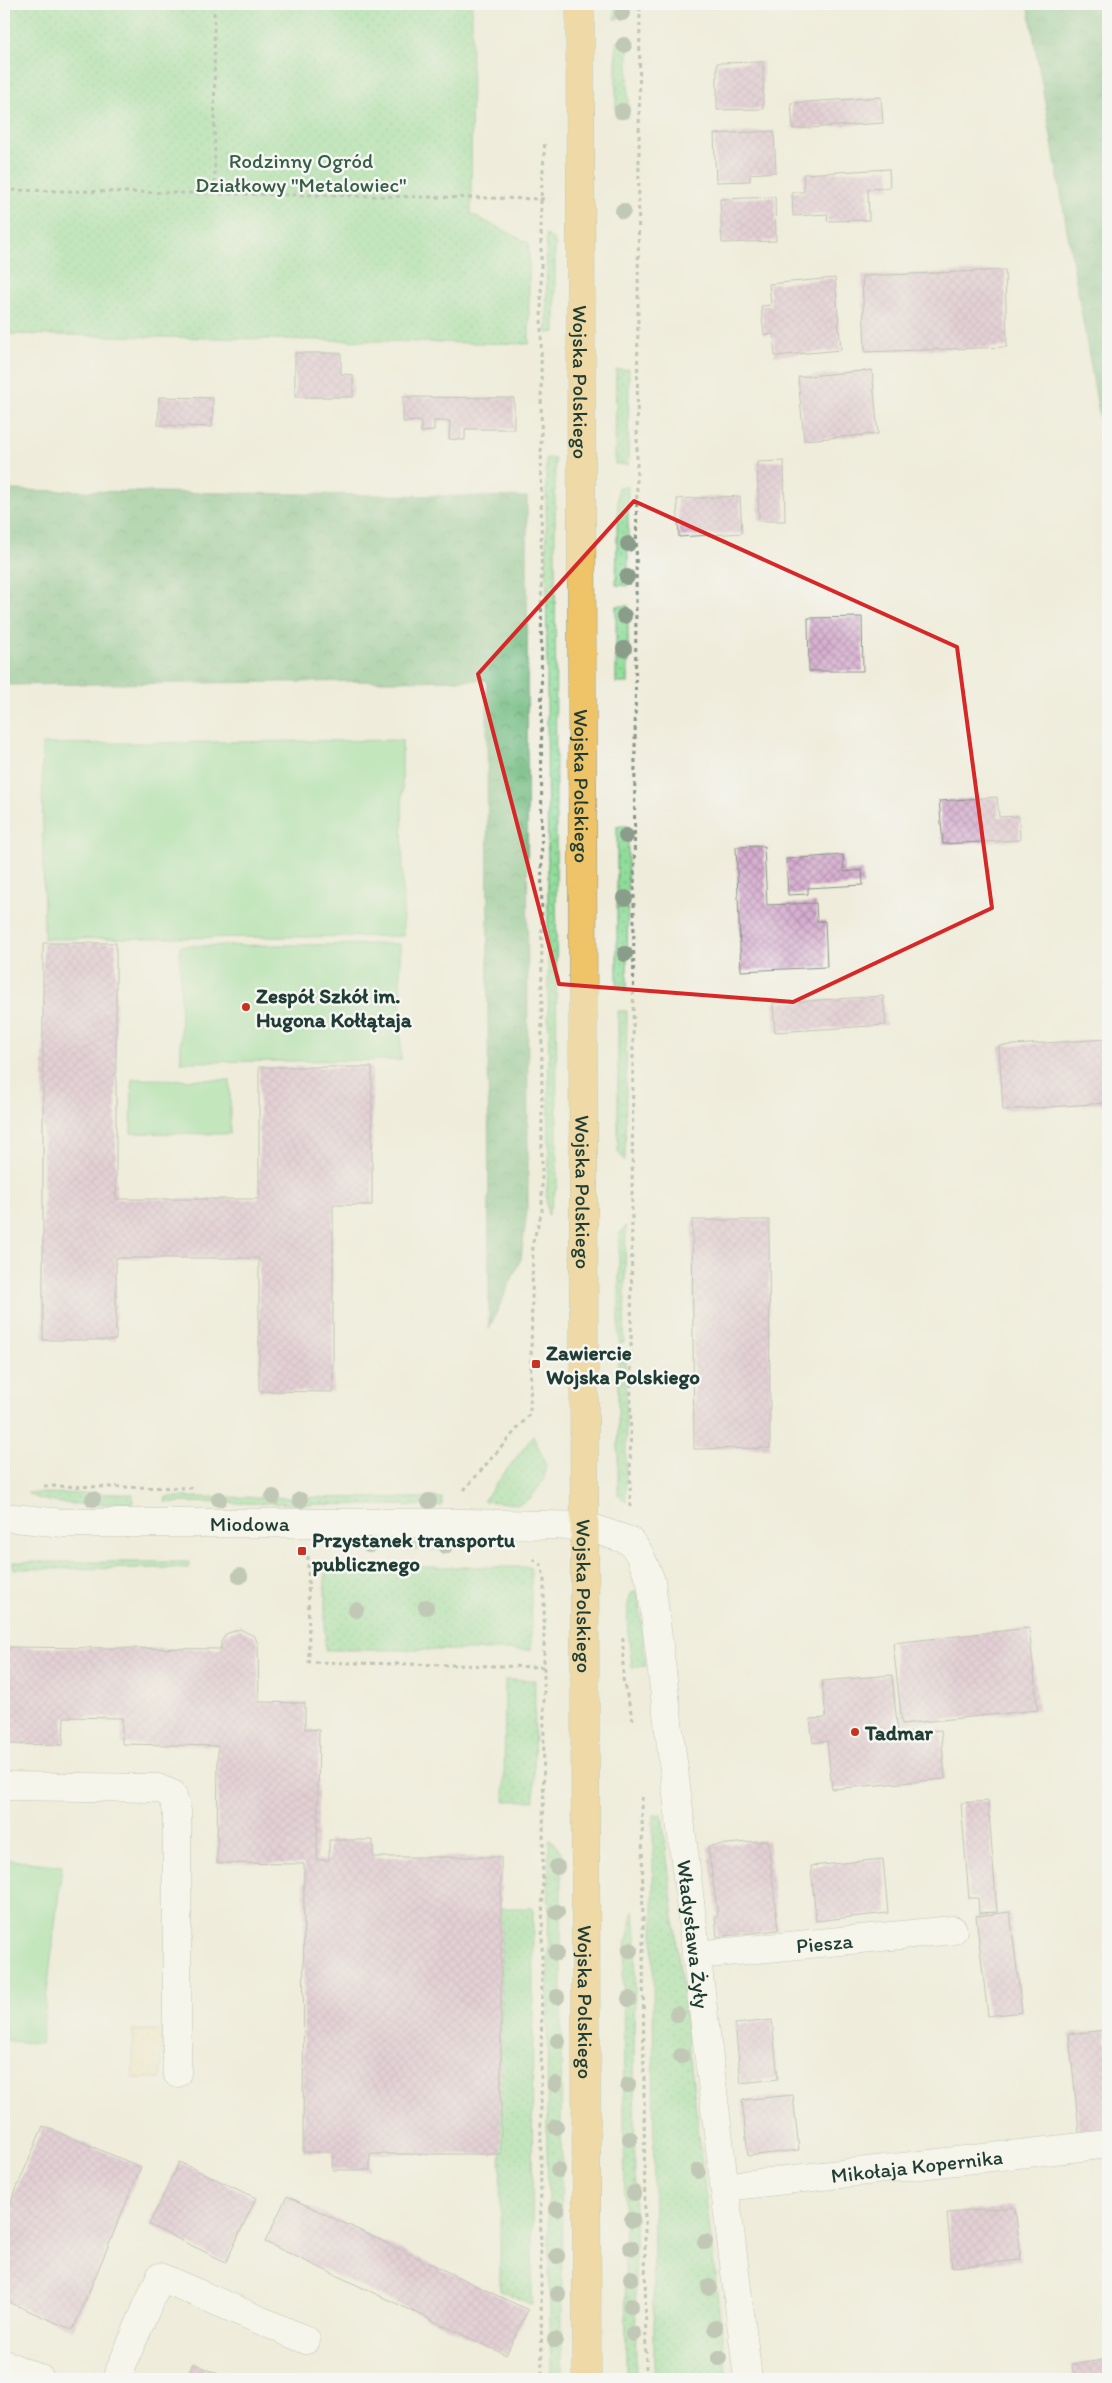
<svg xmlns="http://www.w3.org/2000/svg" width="1112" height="2383" viewBox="0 0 1112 2383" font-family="Itim,sans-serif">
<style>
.grass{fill:url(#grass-dots);stroke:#578d67}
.forest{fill:url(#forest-crowns);stroke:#497c5b}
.sand{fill:url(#sand-dots);stroke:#868c69}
.pitch{fill:#8fdd9a;stroke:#578d67}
.building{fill:url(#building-cross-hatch)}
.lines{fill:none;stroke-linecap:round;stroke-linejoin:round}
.minor-casing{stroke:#879488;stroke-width:29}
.major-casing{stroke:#879488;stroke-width:29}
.path{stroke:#879488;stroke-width:3;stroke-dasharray:4 4;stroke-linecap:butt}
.minor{stroke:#fff;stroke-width:28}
.major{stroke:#efc469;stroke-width:28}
.tree{fill:#899d8a}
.marked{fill:none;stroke:#d62828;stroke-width:4;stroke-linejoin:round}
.poi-dot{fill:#c8321e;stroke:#f6f6f2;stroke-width:2}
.labels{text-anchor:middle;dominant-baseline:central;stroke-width:5;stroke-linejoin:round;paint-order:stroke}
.park-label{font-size:21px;fill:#355d48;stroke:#f6f6f2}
.street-label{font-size:21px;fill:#1f3d34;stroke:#f6f6f2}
.poi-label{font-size:21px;font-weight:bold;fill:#1f3d34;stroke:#f6f6f2;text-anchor:start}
</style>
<defs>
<pattern id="grass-dots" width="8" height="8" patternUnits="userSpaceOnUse" patternTransform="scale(1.25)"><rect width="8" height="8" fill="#8fdd9a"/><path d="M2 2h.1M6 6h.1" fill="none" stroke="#74b47e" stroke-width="1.8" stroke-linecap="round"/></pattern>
<pattern id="forest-crowns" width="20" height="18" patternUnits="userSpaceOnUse" patternTransform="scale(1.25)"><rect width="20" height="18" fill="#73bc82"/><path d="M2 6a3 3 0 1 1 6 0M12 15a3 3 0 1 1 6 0" fill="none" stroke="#5e9a6b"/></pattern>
<pattern id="sand-dots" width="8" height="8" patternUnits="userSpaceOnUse" patternTransform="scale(1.25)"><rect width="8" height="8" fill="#eeda9e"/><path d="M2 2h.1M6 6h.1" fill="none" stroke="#ccbc89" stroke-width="1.8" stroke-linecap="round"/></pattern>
<pattern id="building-cross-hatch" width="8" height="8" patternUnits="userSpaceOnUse" patternTransform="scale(1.25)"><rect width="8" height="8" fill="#d6accf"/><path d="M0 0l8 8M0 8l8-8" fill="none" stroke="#ad8da9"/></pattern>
</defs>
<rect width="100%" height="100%" fill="#f6f6f2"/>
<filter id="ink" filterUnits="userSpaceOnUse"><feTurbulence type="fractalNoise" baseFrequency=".02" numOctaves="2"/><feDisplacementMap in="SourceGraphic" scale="10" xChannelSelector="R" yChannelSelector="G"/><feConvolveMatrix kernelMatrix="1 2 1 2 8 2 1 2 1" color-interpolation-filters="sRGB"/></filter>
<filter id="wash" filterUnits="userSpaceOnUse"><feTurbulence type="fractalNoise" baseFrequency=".0096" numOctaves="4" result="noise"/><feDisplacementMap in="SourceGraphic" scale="20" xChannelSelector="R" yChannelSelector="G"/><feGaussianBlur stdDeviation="1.12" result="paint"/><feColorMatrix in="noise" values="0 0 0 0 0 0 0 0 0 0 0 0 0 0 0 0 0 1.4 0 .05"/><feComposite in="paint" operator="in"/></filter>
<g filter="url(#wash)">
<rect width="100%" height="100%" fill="#efecdb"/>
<g class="grass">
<path d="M4,4H472L471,214L529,243V344L4,334Z"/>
<path d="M615,4H628V17L615,19Z"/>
<rect x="616" y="41" width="12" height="76"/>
<path d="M546,234L555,241V332L547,333Z"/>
<path d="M629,369L628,465L615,464L616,370Z"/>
<path d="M546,458L555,459L557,1186L548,1215L546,1200L549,1161Z"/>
<path d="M618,487H628V586L616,585Z"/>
<rect x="616" y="606" width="12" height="77"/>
<path d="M617,826H628L627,987H617Z"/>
<path d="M618,1011H627L625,1161L618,1152Z"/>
<path d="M626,1226L624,1342L619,1343V1234Z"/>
<path d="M618,1361H626V1502L618,1495Z"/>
<path d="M533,1436L546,1464L544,1479L531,1498L519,1504L483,1501Z"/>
<path d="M27,1493L133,1494V1503C104,1503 52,1509 27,1493Z"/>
<path d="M166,1497L442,1498V1506L165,1502Z"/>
<path d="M450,1543L451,1550L349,1548L348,1544Z"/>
<path d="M13,1562H189L188,1568L13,1569Z"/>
<rect x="325" y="1567" width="206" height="83"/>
<path d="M634,1591L638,1592L646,1666L632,1668C631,1652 621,1599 634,1591Z"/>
<path d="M505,1680H535L534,1801H504Z"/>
<path d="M662,1814L727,2379H654L653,1815Z"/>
<path d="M549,1840L554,1842L561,1852L562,2379H551L547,2142Z"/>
<path d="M501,1908H533L532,2305L500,2290Z"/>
<path d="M634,1910L636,1937L634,2029L636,2379H626L623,1973L627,1941Z"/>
</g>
<g class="forest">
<path d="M1028,4H1108V466Z"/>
<path d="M4,490L527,497L528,1203L521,1259L489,1329L487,680L4,685Z"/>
</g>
<rect class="sand" x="133" y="2030" width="28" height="48"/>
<g class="pitch">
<path d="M402,740L403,936L44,939L42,744Z"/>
<path d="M400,944L401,1060L181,1062L180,946Z"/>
<path d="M132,1079L230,1080V1134L131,1133Z"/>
<path d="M4,1859L62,1866L41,2044L4,2040Z"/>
</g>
<g id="blocks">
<g class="building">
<path d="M763,62V109L717,110V63Z"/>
<path d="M881,97L883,123L793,129L791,103Z"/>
<path d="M774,131L776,172L750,174V181L716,182L714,134Z"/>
<path d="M889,169L890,188L868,189L869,220L827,221L828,214L793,216L792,192H804L803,174Z"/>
<path d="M775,197L776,241L722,243L720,199Z"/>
<path d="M1005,270L1007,347L865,352L862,276Z"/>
<path d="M835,278L841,350L775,356L773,334L764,335L761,306L771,305L769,284Z"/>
<path d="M295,353H341V374L353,375V397H295Z"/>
<path d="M872,370L878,434L804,440L798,377Z"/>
<path d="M159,397L213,398L212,427L158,425Z"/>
<path d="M403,397L514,398V429H465V440L449,439L450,421H434V431L421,432V421L403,422Z"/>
<path d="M784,461L785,521H759L757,462Z"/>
<path d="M740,496L742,533L679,537L677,499Z"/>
<path d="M862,617L863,671H809L808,618Z"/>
<path d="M997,797L999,817L1019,816L1020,840L943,844L939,801Z"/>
<path d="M764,846L767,905L816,903L817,921H825L827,967L741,971L736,847Z"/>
<path d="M843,855L844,872L862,870L863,885L808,888V894L788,895L786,859Z"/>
<path d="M43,943H116V1199H259V1067H372V1205H333V1392L259,1391V1258H116V1340H43Z"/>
<path d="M883,996L886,1025L775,1032L773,1003Z"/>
<path d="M1108,1039V1103L1003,1110L999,1046Z"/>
<path d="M692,1220H769L770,1448L694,1449Z"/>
<path d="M1029,1628L1038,1710L902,1724L893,1643Z"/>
<path d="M240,1629L254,1636L258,1643L259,1702L305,1703V1729L319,1730L317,1860H329V1840H373V1857H501V2154H370V2170H332L333,2152H303L304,1864L217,1863L218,1746L122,1744V1718L64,1717L63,1745L4,1744V1647L221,1649V1642L226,1634Z"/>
<path d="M892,1675L898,1734L941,1730L945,1779L832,1789L827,1741L813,1743L810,1719L826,1718L822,1681Z"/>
<path d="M988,1801L997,1912L979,1913L978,1898H969L961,1803Z"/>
<path d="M768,1840L778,1930L717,1937L715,1916H718L708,1846Z"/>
<path d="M883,1859L888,1913L816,1921L811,1866Z"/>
<path d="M1010,1912L1022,2012L988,2016L976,1916Z"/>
<path d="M772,2020L778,2079L741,2083L735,2024Z"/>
<path d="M1106,2030L1108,2052V2138L1080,2141L1069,2034Z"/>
<path d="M793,2095L799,2150L748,2156L742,2100Z"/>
<path d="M43,2126L141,2167L73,2330L4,2300V2218Z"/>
<path d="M179,2162L256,2198L226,2262L149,2225Z"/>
<path d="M287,2196L528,2310L506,2355L265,2242Z"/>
<path d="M1015,2207L1021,2260L952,2267L947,2213Z"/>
<path d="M1108,2359V2379H1074L1072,2365Z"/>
<path d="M193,2363L230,2379H186Z"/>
</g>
</g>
</g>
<g filter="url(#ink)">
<use href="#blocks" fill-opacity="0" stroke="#879488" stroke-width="1"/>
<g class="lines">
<defs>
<g id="minor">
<path id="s1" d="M4,1517L63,1523H464L586,1526L630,1541L639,1553L651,1581L748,2379"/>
<path d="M4,1786L157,1788L172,1794L177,1811V2073"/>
<path id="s2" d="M696,1955L953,1930"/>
<path id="s3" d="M724,2187L1108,2144"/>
<path d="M4,2364L40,2379"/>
<path d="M116,2379L160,2277L306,2340"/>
</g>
<g id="major">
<path id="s4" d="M580,4L587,2379"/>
</g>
</defs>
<use href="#minor" class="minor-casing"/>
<use href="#major" class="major-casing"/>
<g class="path">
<path d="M214,4L215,194"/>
<path d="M4,190L548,199"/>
<path d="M44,1486L193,1488"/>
<path d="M464,1490L530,1414L533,1242L542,1211L541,199L545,140"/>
<path d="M630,1507L640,4"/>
<path d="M308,1556L309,1662L545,1667"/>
<path d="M533,1559L541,1565L544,1578C545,1845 538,2112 542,2379"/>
<path d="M623,1638V1679L633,1720"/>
<path d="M642,1797L646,2379"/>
</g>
<use href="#minor" class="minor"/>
<use href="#major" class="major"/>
</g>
<g class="tree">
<circle cx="622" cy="13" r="8"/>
<circle cx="624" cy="45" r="8"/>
<circle cx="622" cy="111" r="8"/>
<circle cx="623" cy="211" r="8"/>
<circle cx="628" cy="544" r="8"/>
<circle cx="627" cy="577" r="8"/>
<circle cx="624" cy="616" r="8"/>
<circle cx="624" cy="649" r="8"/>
<circle cx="626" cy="836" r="8"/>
<circle cx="625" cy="898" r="8"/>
<circle cx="625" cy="954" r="8"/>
<circle cx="273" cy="1497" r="8"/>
<circle cx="93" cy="1499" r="8"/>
<circle cx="219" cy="1499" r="8"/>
<circle cx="300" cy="1500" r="8"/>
<circle cx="429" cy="1501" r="8"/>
<circle cx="369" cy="1545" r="8"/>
<circle cx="445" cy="1546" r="8"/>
<circle cx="240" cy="1576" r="8"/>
<circle cx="426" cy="1607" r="8"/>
<circle cx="356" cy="1610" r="8"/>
<circle cx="557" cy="1867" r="8"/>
<circle cx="557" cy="1912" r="8"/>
<circle cx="630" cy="1950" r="8"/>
<circle cx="556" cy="1953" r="8"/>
<circle cx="557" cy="1997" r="8"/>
<circle cx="629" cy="1999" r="8"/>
<circle cx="677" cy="2014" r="8"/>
<circle cx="558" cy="2041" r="8"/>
<circle cx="681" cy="2056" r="8"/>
<circle cx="555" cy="2084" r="8"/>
<circle cx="628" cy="2085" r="8"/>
<circle cx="556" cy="2127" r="8"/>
<circle cx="630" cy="2139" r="8"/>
<circle cx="558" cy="2170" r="8"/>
<circle cx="698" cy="2171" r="8"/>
<circle cx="634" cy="2193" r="8"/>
<circle cx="557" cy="2209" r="8"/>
<circle cx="632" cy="2220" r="8"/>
<circle cx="705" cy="2242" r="8"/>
<circle cx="631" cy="2248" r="8"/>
<circle cx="557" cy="2256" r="8"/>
<circle cx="631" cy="2278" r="8"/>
<circle cx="709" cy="2287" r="8"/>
<circle cx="558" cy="2294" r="8"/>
<circle cx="631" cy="2306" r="8"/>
<circle cx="715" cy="2328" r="8"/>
<circle cx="633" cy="2334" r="8"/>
<circle cx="555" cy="2340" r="8"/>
<circle cx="719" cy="2358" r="8"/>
</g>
</g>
<path d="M0 0H1112V2383H0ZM634,501L957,647L992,908L793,1002L559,984L478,674Z" fill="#efecdb" fill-opacity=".55" fill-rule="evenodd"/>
<path class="marked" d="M634,501L957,647L992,908L793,1002L559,984L478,674Z"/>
<g class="poi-dot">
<circle cx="246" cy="1007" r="5"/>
<rect x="531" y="1359" width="10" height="10" rx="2.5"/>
<rect x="297" y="1546" width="10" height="10" rx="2.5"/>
<circle cx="855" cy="1732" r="5"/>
</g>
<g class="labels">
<g class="park-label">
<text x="301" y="160">Rodzinny Ogród<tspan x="301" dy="24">Działkowy "Metalowiec"</tspan></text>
</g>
<g class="street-label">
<text stroke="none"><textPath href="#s4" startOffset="378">Wojska Polskiego</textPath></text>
<text stroke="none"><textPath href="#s4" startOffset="782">Wojska Polskiego</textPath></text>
<text stroke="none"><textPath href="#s4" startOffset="1188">Wojska Polskiego</textPath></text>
<text stroke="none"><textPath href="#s1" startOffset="246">Miodowa</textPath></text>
<text stroke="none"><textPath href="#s4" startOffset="1592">Wojska Polskiego</textPath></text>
<text stroke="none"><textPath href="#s1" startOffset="1030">Władysława Żyły</textPath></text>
<text stroke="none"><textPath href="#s2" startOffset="129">Piesza</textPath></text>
<text stroke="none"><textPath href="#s4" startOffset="1998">Wojska Polskiego</textPath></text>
<text stroke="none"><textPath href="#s3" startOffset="194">Mikołaja Kopernika</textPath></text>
</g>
<g class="poi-label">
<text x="256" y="995">Zespół Szkół im.<tspan x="256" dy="24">Hugona Kołłątaja</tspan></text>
<text x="546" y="1352">Zawiercie<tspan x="546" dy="24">Wojska Polskiego</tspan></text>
<text x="312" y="1539">Przystanek transportu<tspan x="312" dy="24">publicznego</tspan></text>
<text x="865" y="1732">Tadmar</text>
</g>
</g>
<rect width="1112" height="2383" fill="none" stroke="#f6f6f2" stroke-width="20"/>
</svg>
